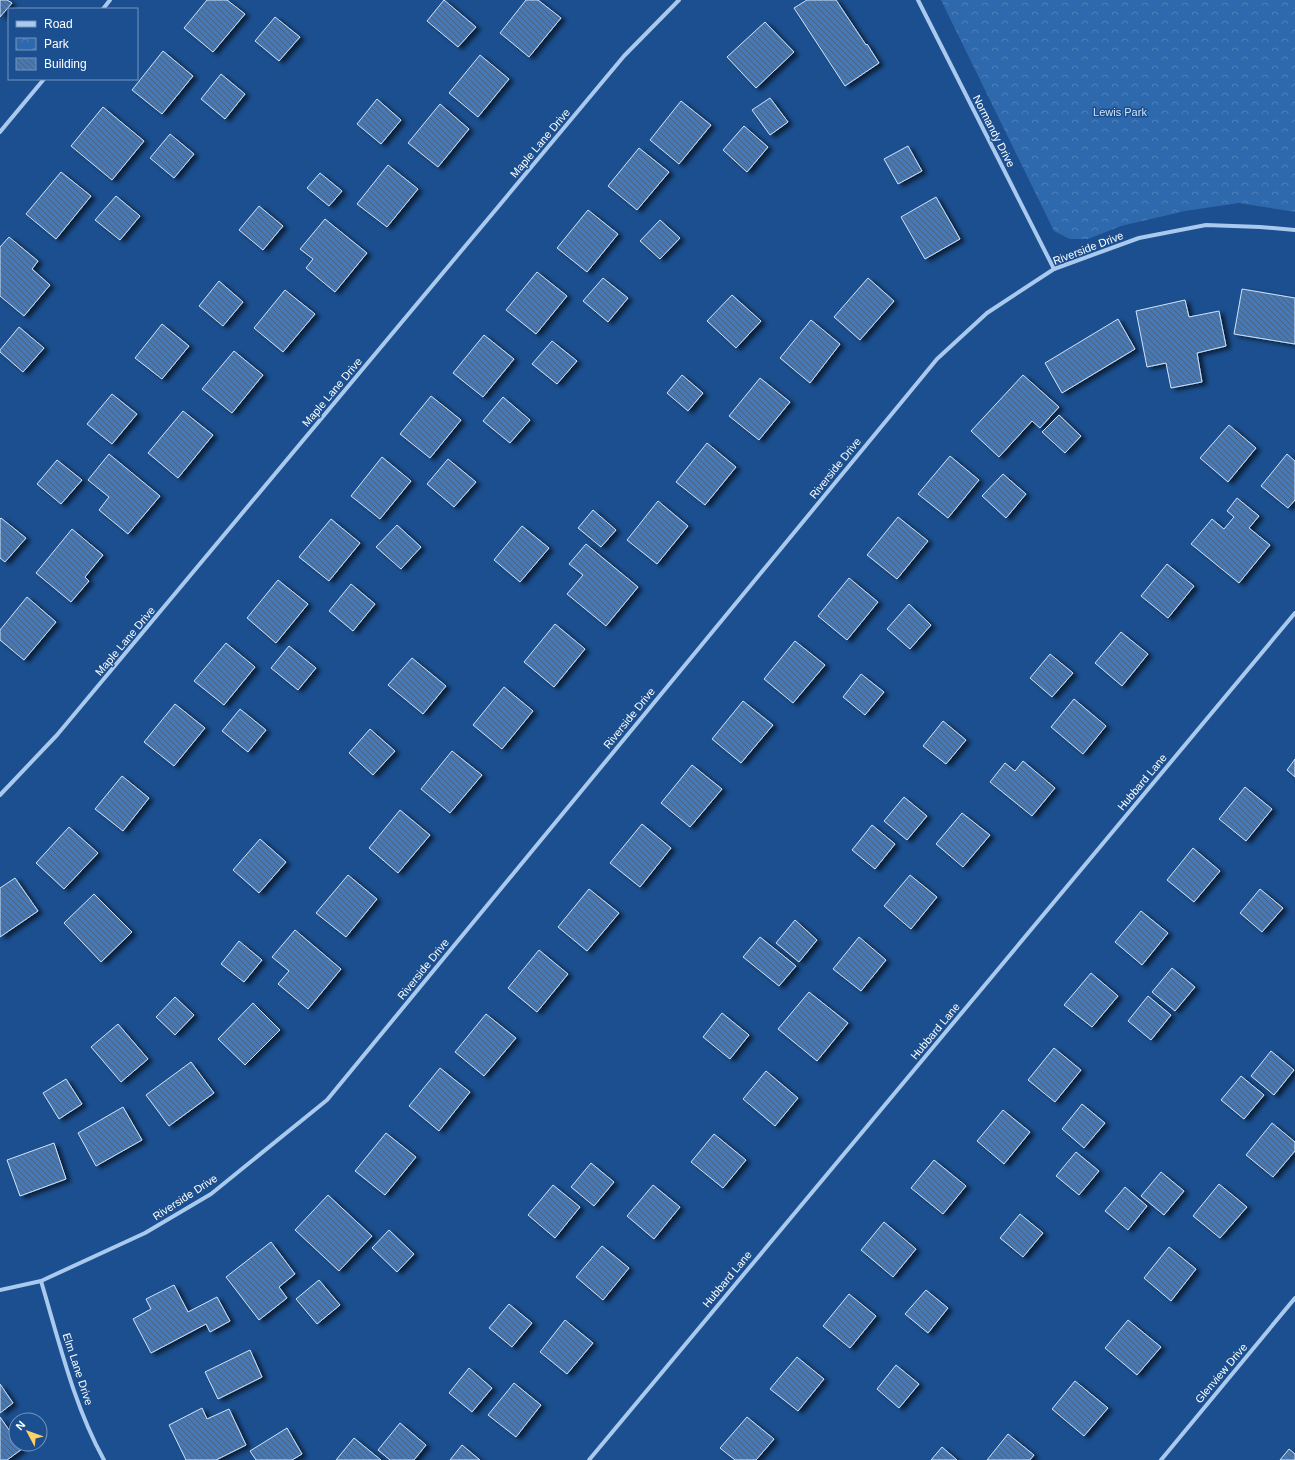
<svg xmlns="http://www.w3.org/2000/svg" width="1295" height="1460" viewBox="0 0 1295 1460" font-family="Helvetica,sans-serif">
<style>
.park{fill:url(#park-crowns)}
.building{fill:url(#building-back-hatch);stroke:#cfe3fa;filter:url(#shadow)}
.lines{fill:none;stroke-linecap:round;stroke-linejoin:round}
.street{stroke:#a9c9ee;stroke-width:4}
.labels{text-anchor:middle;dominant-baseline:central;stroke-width:3;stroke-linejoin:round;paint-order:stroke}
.park-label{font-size:11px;fill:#cfe3fa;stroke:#1b4f8f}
.street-label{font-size:11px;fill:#fff;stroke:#1b4f8f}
</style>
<defs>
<pattern id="park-crowns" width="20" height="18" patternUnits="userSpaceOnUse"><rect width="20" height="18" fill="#2e69ad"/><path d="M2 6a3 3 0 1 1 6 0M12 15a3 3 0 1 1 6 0" fill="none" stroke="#4d80b9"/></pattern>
<pattern id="building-back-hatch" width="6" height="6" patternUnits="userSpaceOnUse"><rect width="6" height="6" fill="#4478b7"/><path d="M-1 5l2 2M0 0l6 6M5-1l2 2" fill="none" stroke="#486282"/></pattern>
<filter id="shadow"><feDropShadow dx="4.5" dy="2.5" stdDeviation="2" flood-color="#0009"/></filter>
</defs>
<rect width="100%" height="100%" fill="#1b4f8f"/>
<path class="park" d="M941,0H1295V212L1239,203L1185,211L1121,226L1088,239H1070L1054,231Z"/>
<g class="building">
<path d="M0,0H7L12,3L0,17Z"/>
<path d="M207,0H227L245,14L213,52L184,28Z"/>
<path d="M444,0L476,27L458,47L427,21Z"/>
<path d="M526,0H538L561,18L529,57L500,33Z"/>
<path d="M807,0H836L866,45L867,44L879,63L845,86L794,8Z"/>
<path d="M275,17L300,37L279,61L255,41Z"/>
<path d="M765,22L794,52L756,88L727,57Z"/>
<path d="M163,51L193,76L162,114L132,90Z"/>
<path d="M480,55L509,79L478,117L449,93Z"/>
<path d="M221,74L245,94L225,119L201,99Z"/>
<path d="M770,98L788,122L770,135L752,110Z"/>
<path d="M377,99L401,120L381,144L357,124Z"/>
<path d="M681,101L711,125L679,164L650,140Z"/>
<path d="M440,104L469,129L438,167L408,143Z"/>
<path d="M103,107L144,141L112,180L71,146Z"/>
<path d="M744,126L768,147L747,172L723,150Z"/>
<path d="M170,134L194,154L174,178L150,158Z"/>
<path d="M908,146L922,171L898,184L884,159Z"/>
<path d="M639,148L669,172L637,210L608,186Z"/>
<path d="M388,165L418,189L387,227L357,204Z"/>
<path d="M61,172L91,196L56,239L26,214Z"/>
<path d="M320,173L342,191L329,206L307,188Z"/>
<path d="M116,196L140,216L120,240L95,220Z"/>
<path d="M936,197L960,239L925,259L901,217Z"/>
<path d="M259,206L283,226L263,250L239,230Z"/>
<path d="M588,210L618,234L587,272L557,248Z"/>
<path d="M325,219L367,253L335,292L306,268L313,259L300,249Z"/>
<path d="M660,220L680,238L660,259L640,241Z"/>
<path d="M9,237L38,261L32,269L50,285L24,316L0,296V247Z"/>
<path d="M537,272L567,296L536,334L506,310Z"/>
<path d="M603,278L628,298L608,322L583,301Z"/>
<path d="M868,278L894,301L860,340L834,317Z"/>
<path d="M219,281L243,302L223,326L199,306Z"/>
<path d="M1242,289L1295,298V344L1234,334Z"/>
<path d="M285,290L315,314L283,352L254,328Z"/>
<path d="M732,295L761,321L736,348L707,321Z"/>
<path d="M1185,300L1189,317L1219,311L1226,346L1197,353L1202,382L1171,388L1166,363L1147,367L1136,311Z"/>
<path d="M1118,319L1135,349L1062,393L1045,363Z"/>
<path d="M811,320L840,344L810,383L780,358Z"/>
<path d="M162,324L189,346L162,379L135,358Z"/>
<path d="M19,327L44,348L23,372L0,352V350Z"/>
<path d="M484,335L514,359L483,397L453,373Z"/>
<path d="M552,341L577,361L557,384L532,364Z"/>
<path d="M234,351L263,375L232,413L202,389Z"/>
<path d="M682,375L703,393L688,411L667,393Z"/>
<path d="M1023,375L1059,407L1040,428L1032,421L999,457L971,431Z"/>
<path d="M760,378L790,402L759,440L729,416Z"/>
<path d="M112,394L137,414L112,444L87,424Z"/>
<path d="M431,396L461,420L430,458L400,434Z"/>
<path d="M503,397L530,420L510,443L483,421Z"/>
<path d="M183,411L213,435L178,478L148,453Z"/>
<path d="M1059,415L1081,436L1065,453L1042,432Z"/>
<path d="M1229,425L1256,448L1228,482L1200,458Z"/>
<path d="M707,443L736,467L705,505L676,482Z"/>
<path d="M109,454L160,496L128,534L99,510L109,497L88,480Z"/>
<path d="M1287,454L1295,461V500L1288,508L1261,486Z"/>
<path d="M950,456L979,480L948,518L918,494Z"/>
<path d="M382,457L411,481L380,519L351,496Z"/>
<path d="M448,459L476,482L454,507L427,484Z"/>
<path d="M57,460L82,480L61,504L37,484Z"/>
<path d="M1003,474L1026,494L1006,518L982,496Z"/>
<path d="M1237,498L1259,516L1249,528L1270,545L1239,583L1191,544L1212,519L1224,529L1234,517L1227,511Z"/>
<path d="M658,501L688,526L657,564L627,540Z"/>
<path d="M593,510L616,530L601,547L578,528Z"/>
<path d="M898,517L928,541L897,579L867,555Z"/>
<path d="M1,518L26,538L5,562L0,558V519Z"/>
<path d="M331,519L360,543L329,581L299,557Z"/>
<path d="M397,525L421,547L401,569L376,547Z"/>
<path d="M522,526L549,548L520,582L494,560Z"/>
<path d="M72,529L103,555L85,577L89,581L71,602L36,573Z"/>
<path d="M586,544L638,587L606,626L567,594L583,575L569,564Z"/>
<path d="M1167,564L1194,586L1168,618L1141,596Z"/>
<path d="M849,578L878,602L847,640L818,616Z"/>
<path d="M278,580L308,604L276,643L247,618Z"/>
<path d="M351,584L375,604L353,631L329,611Z"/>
<path d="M27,597L56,622L24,660L0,640V630Z"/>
<path d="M909,604L931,625L910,649L887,629Z"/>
<path d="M555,624L585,649L554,687L524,662Z"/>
<path d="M1121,632L1148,654L1122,686L1095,663Z"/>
<path d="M795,641L825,665L793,703L764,679Z"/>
<path d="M226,643L255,667L224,705L194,681Z"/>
<path d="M289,646L316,668L298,690L271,668Z"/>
<path d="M1050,654L1073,673L1052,697L1030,678Z"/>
<path d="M412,658L446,686L423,714L388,685Z"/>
<path d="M861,674L884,692L865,715L843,697Z"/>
<path d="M504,687L533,711L502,749L473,725Z"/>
<path d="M1074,699L1106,726L1083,754L1051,727Z"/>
<path d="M743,701L773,725L741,763L712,739Z"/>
<path d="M175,704L205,728L174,766L144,742Z"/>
<path d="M240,709L266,730L248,752L222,731Z"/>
<path d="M943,721L966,740L946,764L923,746Z"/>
<path d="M370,729L395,751L373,775L349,753Z"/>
<path d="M452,751L482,775L450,813L421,789Z"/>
<path d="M1295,759V777L1287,770Z"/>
<path d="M1023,761L1055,788L1032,816L990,782L1005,763L1015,771Z"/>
<path d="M692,765L722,789L690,827L661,803Z"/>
<path d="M122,776L149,798L123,831L95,809Z"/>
<path d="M1245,787L1272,809L1246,841L1219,819Z"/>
<path d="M904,797L927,816L907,840L884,821Z"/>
<path d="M400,810L430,835L398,873L369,848Z"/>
<path d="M962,813L990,835L963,867L936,844Z"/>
<path d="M642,824L671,848L640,887L610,863Z"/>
<path d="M872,825L895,844L875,869L852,850Z"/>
<path d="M69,827L98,853L64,889L36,863Z"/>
<path d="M260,839L286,862L259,893L233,870Z"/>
<path d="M1193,848L1220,871L1194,902L1167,880Z"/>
<path d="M348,875L377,899L346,937L316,913Z"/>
<path d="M910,875L937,897L911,929L884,906Z"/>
<path d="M15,878L38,911L0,937V888Z"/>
<path d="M589,889L619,913L587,951L558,927Z"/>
<path d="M1260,889L1283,908L1262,932L1240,913Z"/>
<path d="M94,894L132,932L101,962L64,923Z"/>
<path d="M1141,911L1168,933L1142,965L1115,942Z"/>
<path d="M795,920L817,940L799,962L776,943Z"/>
<path d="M295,930L341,969L308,1009L278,984L289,971L272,957Z"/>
<path d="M760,937L796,966L779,986L743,957Z"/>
<path d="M859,937L886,960L861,991L833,969Z"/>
<path d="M239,941L262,960L244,982L221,964Z"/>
<path d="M539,950L568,974L537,1012L508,988Z"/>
<path d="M1172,968L1195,987L1175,1011L1152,992Z"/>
<path d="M1091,973L1118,996L1092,1027L1064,1005Z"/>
<path d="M809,992L848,1023L817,1061L778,1029Z"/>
<path d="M1148,996L1171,1015L1151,1040L1128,1021Z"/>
<path d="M175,997L194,1015L175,1035L156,1017Z"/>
<path d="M253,1003L280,1030L245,1065L218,1039Z"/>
<path d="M722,1013L749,1035L730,1059L703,1037Z"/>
<path d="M486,1014L516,1038L484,1076L455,1052Z"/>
<path d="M118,1024L148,1059L121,1082L91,1047Z"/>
<path d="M1054,1048L1081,1070L1055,1102L1028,1080Z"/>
<path d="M1271,1051L1294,1070L1274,1095L1251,1076Z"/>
<path d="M191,1062L214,1093L169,1126L146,1095Z"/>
<path d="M440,1068L470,1092L439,1131L409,1106Z"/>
<path d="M766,1071L798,1098L775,1126L743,1099Z"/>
<path d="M1241,1076L1264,1095L1244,1119L1221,1100Z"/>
<path d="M66,1079L82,1104L59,1119L43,1093Z"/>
<path d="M1082,1104L1105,1123L1084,1148L1062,1129Z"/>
<path d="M123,1107L142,1140L96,1166L78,1133Z"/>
<path d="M1003,1110L1030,1132L1004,1164L977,1141Z"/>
<path d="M1272,1123L1295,1142V1151L1273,1177L1246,1155Z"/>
<path d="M386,1133L416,1157L385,1195L355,1171Z"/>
<path d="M714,1134L746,1160L723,1188L691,1162Z"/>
<path d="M54,1143L66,1179L20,1196L7,1160Z"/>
<path d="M1076,1152L1099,1171L1079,1195L1056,1176Z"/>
<path d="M934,1160L966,1186L943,1214L911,1188Z"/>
<path d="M591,1163L614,1182L594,1206L571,1187Z"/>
<path d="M1161,1172L1184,1191L1164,1215L1141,1196Z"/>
<path d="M1219,1184L1247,1207L1220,1238L1193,1216Z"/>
<path d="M553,1185L580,1207L555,1238L528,1215Z"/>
<path d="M653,1185L680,1207L654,1239L627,1216Z"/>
<path d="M1125,1187L1147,1206L1128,1230L1105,1211Z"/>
<path d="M328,1195L372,1236L339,1271L295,1230Z"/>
<path d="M1020,1214L1043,1233L1023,1257L1000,1238Z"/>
<path d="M884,1222L916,1249L893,1277L861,1250Z"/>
<path d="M389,1230L414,1254L397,1272L372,1248Z"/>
<path d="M271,1242L295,1274L279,1287L287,1298L259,1320L226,1277Z"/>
<path d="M602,1246L629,1268L603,1300L576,1277Z"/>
<path d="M1169,1247L1196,1269L1171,1301L1144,1278Z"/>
<path d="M319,1280L340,1305L317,1324L296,1299Z"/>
<path d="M174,1285L188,1312L217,1297L230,1321L210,1332L206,1324L151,1353L133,1319L151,1309L146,1299Z"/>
<path d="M926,1290L948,1308L928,1333L905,1314Z"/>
<path d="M849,1294L876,1316L850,1348L823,1326Z"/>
<path d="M509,1304L532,1323L512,1347L489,1328Z"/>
<path d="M565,1320L593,1343L567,1374L540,1352Z"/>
<path d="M1128,1320L1161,1347L1137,1375L1105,1348Z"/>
<path d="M250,1350L262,1377L218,1399L205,1372Z"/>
<path d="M797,1357L824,1379L798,1411L770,1389Z"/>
<path d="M896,1365L919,1384L899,1408L877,1389Z"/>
<path d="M469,1368L492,1388L472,1412L449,1393Z"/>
<path d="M1075,1381L1108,1408L1084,1436L1052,1409Z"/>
<path d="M514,1383L541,1405L516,1437L488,1415Z"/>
<path d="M0,1384L13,1403L0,1413Z"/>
<path d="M202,1408L207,1419L229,1409L246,1445L216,1460H186L169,1425Z"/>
<path d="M0,1417L16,1440V1444H19L22,1449L7,1460H0Z"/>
<path d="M747,1417L774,1439L756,1460H735L720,1448Z"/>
<path d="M400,1423L426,1445L414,1460H390L378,1450Z"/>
<path d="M287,1428L302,1454L292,1460H256L250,1451Z"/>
<path d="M1008,1434L1034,1455L1030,1460H987Z"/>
<path d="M354,1438L381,1460H336Z"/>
<path d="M462,1445L480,1460H450Z"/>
<path d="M942,1447L957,1460H931Z"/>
<path d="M1289,1449L1295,1454V1460H1280Z"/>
</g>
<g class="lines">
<g class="street">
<path d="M918,0L1054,269"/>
<path d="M103,9L110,0"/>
<path d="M0,132L44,79"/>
<path d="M0,795L57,735L624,56L679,0"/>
<path d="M41,1281C59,1341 74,1406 104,1460"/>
<path d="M0,1290L41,1281L145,1233L211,1194L327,1100L937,359L987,313L1054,269L1139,238L1206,225L1260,227L1295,230"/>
<path d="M589,1460L1295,613"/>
<path d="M1161,1460L1295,1298"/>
</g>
</g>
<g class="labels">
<g class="park-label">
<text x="1120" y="112">Lewis Park</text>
</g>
<g class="street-label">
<text transform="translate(994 131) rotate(63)">Normandy Drive</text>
<text transform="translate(540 143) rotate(-50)">Maple Lane Drive</text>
<text transform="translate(1088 248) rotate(-21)">Riverside Drive</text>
<text transform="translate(332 392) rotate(-50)">Maple Lane Drive</text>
<text transform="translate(835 468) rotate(-51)">Riverside Drive</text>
<text transform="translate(125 641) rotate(-50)">Maple Lane Drive</text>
<text transform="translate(629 718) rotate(-51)">Riverside Drive</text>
<text transform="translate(1142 782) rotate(-50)">Hubbard Lane</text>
<text transform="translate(423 969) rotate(-51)">Riverside Drive</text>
<text transform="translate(935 1031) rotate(-50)">Hubbard Lane</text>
<text transform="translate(185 1197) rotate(-33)">Riverside Drive</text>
<text transform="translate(727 1279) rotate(-50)">Hubbard Lane</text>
<text transform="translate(78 1369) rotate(72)">Elm Lane Drive</text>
<text transform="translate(1221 1373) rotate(-50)">Glenview Drive</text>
</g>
</g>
<rect x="8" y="8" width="130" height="72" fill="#1b4f8f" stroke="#7695bc"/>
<rect x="16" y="21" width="20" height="6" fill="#a9c9ee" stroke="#7695bc"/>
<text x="44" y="28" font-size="12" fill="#ffffff">Road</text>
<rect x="16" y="38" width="20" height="12" fill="url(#park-crowns)" stroke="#7695bc"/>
<text x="44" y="48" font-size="12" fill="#ffffff">Park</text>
<rect x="16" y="58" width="20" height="12" fill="url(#building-back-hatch)" stroke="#7695bc"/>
<text x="44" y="68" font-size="12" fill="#ffffff">Building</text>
<g transform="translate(28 1432) rotate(311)"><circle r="19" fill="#1b4f8f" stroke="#7695bc"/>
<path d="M0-3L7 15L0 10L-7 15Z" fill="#ffd166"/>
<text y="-6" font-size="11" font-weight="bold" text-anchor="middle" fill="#ffffff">N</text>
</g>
</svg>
